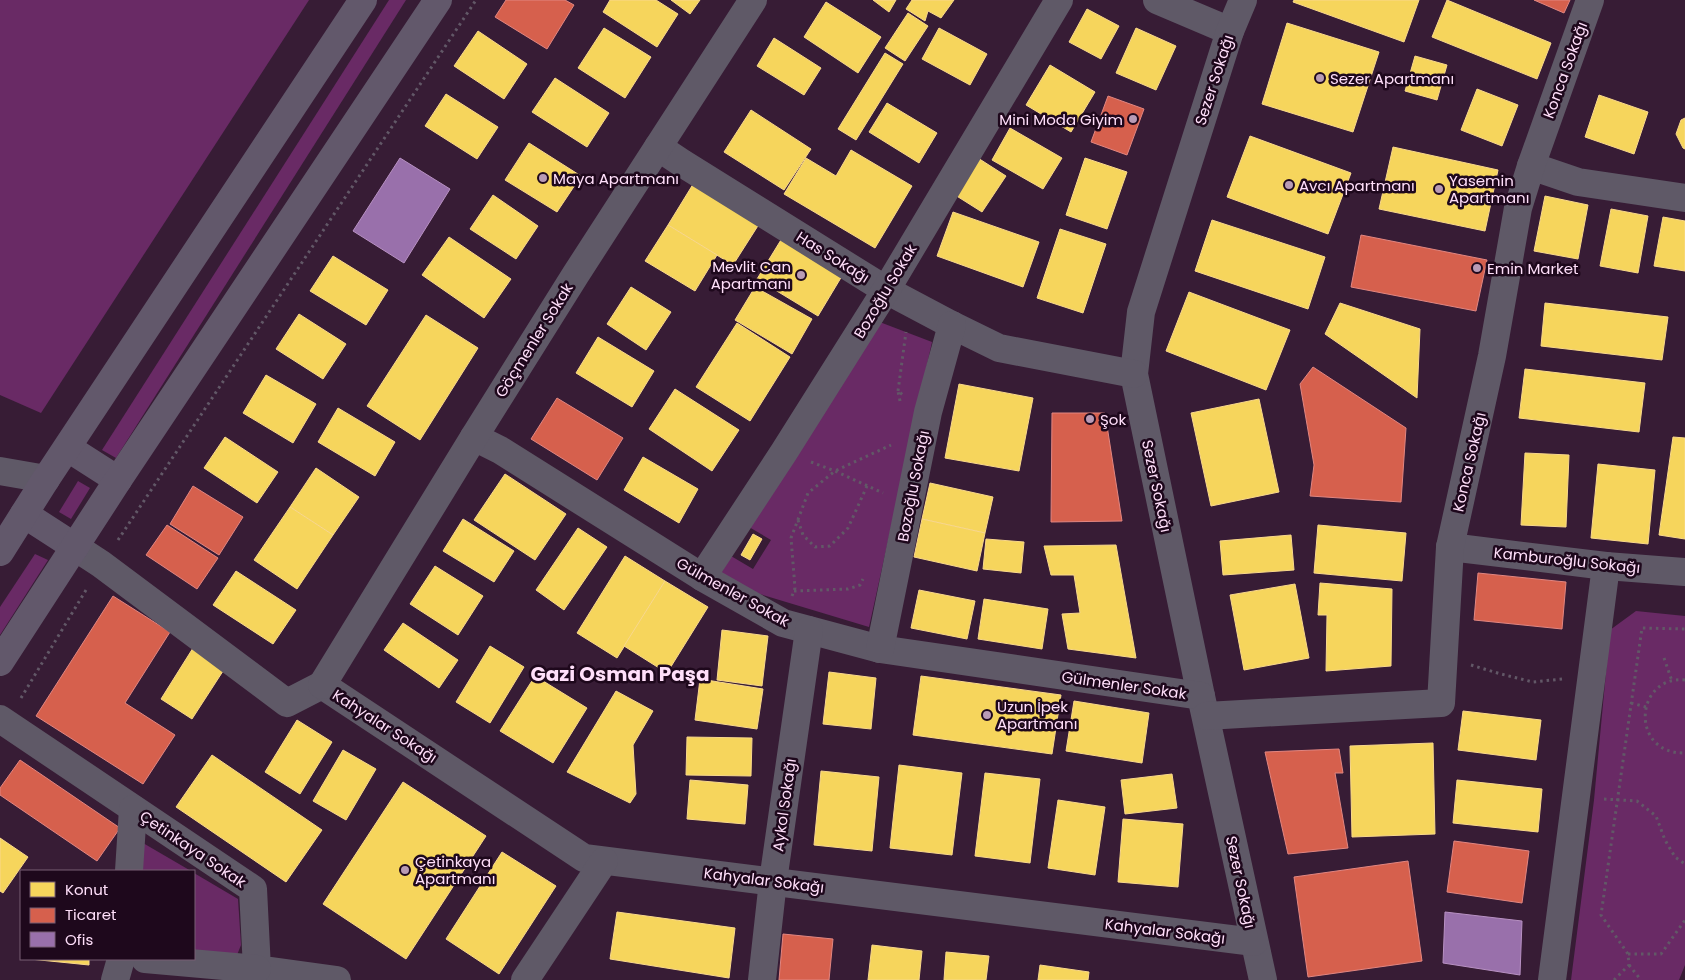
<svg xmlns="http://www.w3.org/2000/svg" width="1685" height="980" viewBox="0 0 1685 980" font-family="Poppins,sans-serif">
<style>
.green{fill:#692a65}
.homes{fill:#f6d55c;stroke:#f9d88b}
.shops{fill:#d6604d;stroke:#e28681}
.offices{fill:#9970ab;stroke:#b891c3}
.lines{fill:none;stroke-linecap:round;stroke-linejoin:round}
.path{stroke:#625867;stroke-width:3;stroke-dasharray:2.5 4;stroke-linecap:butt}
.minor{stroke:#5f5967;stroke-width:28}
.major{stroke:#62586b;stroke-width:28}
.poi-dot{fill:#b99bb5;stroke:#1e081c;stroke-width:2}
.labels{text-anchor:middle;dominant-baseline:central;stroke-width:5;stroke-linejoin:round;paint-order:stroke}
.street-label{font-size:15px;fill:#ffdffa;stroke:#1e081c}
.poi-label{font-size:15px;fill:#ffdffa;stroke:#1e081c;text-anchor:start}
.district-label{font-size:20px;font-weight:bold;fill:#ffdffa;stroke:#1e081c}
</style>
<rect width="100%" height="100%" fill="#371c35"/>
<g class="green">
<path d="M0,0H309L41,413L0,395Z"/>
<path d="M389,0H406L116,458L102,450Z"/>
<path d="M877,321L932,342L869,627L750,591L720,575L731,556L753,569L771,540L749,527Z"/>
<path d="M78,481L90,488L71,519L59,512Z"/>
<path d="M35,554L48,560L0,635V607Z"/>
<path d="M1636,611L1685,616V965L1679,980H1571L1594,800L1610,630Z"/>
<path d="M143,843L191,871H141Z"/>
<path d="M194,873L238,899L241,945L237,955L194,950Z"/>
</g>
<g class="homes">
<path d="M610,0H656L678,14L657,47L603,12Z"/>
<path d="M671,0H700L690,14Z"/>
<path d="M873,0H896L889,12Z"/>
<path d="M912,0H954L941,18L928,11L925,21L906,9Z"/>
<path d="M1294,0H1419L1404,42L1293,2Z"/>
<path d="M1447,0L1551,43L1537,79L1432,37Z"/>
<path d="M826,2L881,37L858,73L804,37Z"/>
<path d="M1087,9L1119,26L1101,59L1069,42Z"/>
<path d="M908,13L928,26L905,61L885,48Z"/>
<path d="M1287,23L1379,52L1353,132L1262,104Z"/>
<path d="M604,28L651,57L625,98L578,68Z"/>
<path d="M939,28L987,54L970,85L922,59Z"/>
<path d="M1136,28L1176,46L1156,90L1116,73Z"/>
<path d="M478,31L527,64L504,99L454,66Z"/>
<path d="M774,38L821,68L804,95L757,66Z"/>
<path d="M885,53L903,64L856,140L838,129Z"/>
<path d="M1415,56L1447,65L1437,100L1405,91Z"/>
<path d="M1050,65L1095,92L1071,132L1026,105Z"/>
<path d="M555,78L609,113L587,147L532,112Z"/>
<path d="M1477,89L1518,105L1502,146L1461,130Z"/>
<path d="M446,94L498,127L477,159L425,126Z"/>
<path d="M1599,95L1648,112L1634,154L1585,137Z"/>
<path d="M887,103L937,133L919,163L869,132Z"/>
<path d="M751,110L811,149L784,190L724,152Z"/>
<path d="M1685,118V149L1683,148L1676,134L1681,120Z"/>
<path d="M1010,128L1062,158L1043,189L992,160Z"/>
<path d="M1250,136L1351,173L1328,234L1227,197Z"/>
<path d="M529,143L581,176L557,212L505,180Z"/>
<path d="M1393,147L1498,170L1485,231L1379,209Z"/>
<path d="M851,150L912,186L875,248L784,194L806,158L836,176Z"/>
<path d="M967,151L1006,176L982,212L944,188Z"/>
<path d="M1085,158L1127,172L1107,229L1066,215Z"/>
<path d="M695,181L761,221L733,265L668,225Z"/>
<path d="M493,195L538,226L516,259L470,229Z"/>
<path d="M1545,196L1588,205L1578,259L1534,251Z"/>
<path d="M1611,209L1648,216L1638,273L1600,266Z"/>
<path d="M953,212L1039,242L1023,287L937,256Z"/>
<path d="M1663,217L1685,221V271L1654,266Z"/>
<path d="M1212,220L1325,257L1308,309L1195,271Z"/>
<path d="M668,225L717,255L695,291L645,261Z"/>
<path d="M1060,229L1106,244L1083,313L1037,298Z"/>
<path d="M784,235L845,271L818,316L757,279Z"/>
<path d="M449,237L511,279L484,318L422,275Z"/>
<path d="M333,256L388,290L366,325L310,291Z"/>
<path d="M631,287L671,312L646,350L607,324Z"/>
<path d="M755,287L812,319L792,354L735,320Z"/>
<path d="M1189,292L1290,330L1266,390L1166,351Z"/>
<path d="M1340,303L1420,329L1417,398L1325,334Z"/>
<path d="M1545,303L1668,317L1662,360L1541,346Z"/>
<path d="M299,314L346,344L323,379L276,349Z"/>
<path d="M426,315L478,348L420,440L367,406Z"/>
<path d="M737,323L790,357L750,421L696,387Z"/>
<path d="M598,337L654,371L632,407L576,373Z"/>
<path d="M1525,369L1645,383L1639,432L1519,418Z"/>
<path d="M266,375L316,404L293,443L243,413Z"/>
<path d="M959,384L1033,398L1019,471L945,458Z"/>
<path d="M675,389L739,430L712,471L649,429Z"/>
<path d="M1259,399L1279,492L1211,506L1191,413Z"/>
<path d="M338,408L395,442L375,476L318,442Z"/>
<path d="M225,437L278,472L257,503L204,468Z"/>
<path d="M1673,437L1685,438V539L1659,535Z"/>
<path d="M1525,453L1569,455L1566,527L1521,525Z"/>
<path d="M643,457L698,489L679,523L624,490Z"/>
<path d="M1598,464L1655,470L1648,544L1591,538Z"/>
<path d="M316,468L359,497L333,535L290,507Z"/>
<path d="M505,474L566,514L535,560L474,520Z"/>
<path d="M930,483L993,497L985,533L922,519Z"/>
<path d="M290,507L333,535L297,589L254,560Z"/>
<path d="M463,519L514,551L494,582L443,551Z"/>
<path d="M922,519L985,533L977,571L914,557Z"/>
<path d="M1318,525L1406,533L1402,581L1314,573Z"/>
<path d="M578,528L607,547L564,610L536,590Z"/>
<path d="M753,534L762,539L750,560L741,555Z"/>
<path d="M1291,535L1294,570L1223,575L1220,541Z"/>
<path d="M986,539L1024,542L1021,573L983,569Z"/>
<path d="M1116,545L1136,658L1068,649L1062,614L1080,613L1074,575H1051L1044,546Z"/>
<path d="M625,556L665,581L617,658L577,633Z"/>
<path d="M435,566L483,596L458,635L410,604Z"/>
<path d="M236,571L296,610L273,644L213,605Z"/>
<path d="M665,581L708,607L667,673L624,646Z"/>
<path d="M1320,583L1392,589L1391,666L1326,671L1327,615H1318Z"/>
<path d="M1295,584L1309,658L1244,670L1230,595Z"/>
<path d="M919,590L975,601L967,639L911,628Z"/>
<path d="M984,599L1048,609L1042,649L978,639Z"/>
<path d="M403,623L458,660L439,688L384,650Z"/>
<path d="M722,630L768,636L762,686L717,680Z"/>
<path d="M490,646L524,667L490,723L456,702Z"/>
<path d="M193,648L225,668L192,719L161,699Z"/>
<path d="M829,672L876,678L871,729L823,724Z"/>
<path d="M535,676L587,708L553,763L500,731Z"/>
<path d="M921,676L1061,695L1052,754L913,735Z"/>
<path d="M700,679L763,689L757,729L695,720Z"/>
<path d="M616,691L653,711L633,745L636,794L630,803L567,772Z"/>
<path d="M1074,701L1149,713L1142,763L1066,751Z"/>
<path d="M1463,711L1541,720L1536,760L1458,750Z"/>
<path d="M297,720L332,742L300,794L265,772Z"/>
<path d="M687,737L752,738L751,776L686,775Z"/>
<path d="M1433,743L1435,834L1352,837L1350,746Z"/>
<path d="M343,750L376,769L346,820L313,801Z"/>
<path d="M212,755L322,830L286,882L176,807Z"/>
<path d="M899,765L962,773L952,855L890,848Z"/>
<path d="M821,771L879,777L872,851L814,845Z"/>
<path d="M985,773L1040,779L1030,863L975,856Z"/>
<path d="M1172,774L1177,808L1125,814L1121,780Z"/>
<path d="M690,780L748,785L745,824L687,819Z"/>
<path d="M1457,780L1542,789L1538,832L1453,823Z"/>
<path d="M403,782L486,836L406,959L323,904Z"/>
<path d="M1058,800L1105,807L1095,875L1048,868Z"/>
<path d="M1123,819L1183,824L1178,887L1118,882Z"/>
<path d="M0,838L28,857L3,893L0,891Z"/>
<path d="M502,852L556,886L499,974L446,939Z"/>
<path d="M617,912L735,928L729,978L610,959Z"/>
<path d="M872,945L922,951L919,980H868Z"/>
<path d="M946,952L989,956L986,980H944Z"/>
<path d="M30,959H89V965Z"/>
<path d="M1040,965L1089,972L1088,980H1038Z"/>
</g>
<g class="shops">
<path d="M506,0H565L574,5L547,49L495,17Z"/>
<path d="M1534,0H1570L1564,13Z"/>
<path d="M1108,96L1144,109L1127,155L1091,142Z"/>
<path d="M1361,235L1487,260L1476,311L1351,287Z"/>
<path d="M1313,367L1406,428L1401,502L1310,496L1314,465L1300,384Z"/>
<path d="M557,398L623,438L597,480L531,439Z"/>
<path d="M1052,413H1105L1122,521L1051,522Z"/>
<path d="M193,486L243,517L219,555L170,524Z"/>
<path d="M167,525L218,558L197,589L146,555Z"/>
<path d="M1478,573L1566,582L1562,629L1474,620Z"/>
<path d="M113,596L170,632L125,703L175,735L143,784L36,716Z"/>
<path d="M1339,749L1343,773H1335L1348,848L1288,854L1265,752Z"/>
<path d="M20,760L120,828L97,861L0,795V788Z"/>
<path d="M1454,841L1529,851L1522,903L1447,892Z"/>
<path d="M1408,861L1422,961L1308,977L1294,877Z"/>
<path d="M783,934L833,939L829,980H779Z"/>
</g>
<g class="offices">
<path d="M400,158L450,189L404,263L353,231Z"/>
<path d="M1445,912L1522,921L1520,975L1443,963Z"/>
</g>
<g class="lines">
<g class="path">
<path d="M898,391L906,332"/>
<path d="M900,401L898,391L903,395"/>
<path d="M811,462L835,471L883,493"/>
<path d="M798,520L803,535L815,547L830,546L848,528L867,486"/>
<path d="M118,540L476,0"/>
<path d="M794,591L848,589L860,585L863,579"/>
<path d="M792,596L795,588L791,538L808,493L835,471L891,445"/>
<path d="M1664,658L1672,681"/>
<path d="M1471,665L1501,674L1533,682L1562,679"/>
<path d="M1685,680C1635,675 1629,754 1685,753"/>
<path d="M21,698L86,590"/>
<path d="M1631,703L1646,707"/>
<path d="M1604,799L1637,801L1656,816L1665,840L1675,857L1685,864"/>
<path d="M1628,954H1661L1685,920"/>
<path d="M1629,965L1641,980"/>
<path d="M1614,980L1629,965L1628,954L1601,915L1642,628L1685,629"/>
</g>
<g class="minor">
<path d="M1157,0L1230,31"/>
<path d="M1243,0L1230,31L1141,312L1134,374L1201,696L1263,980"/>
<path d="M658,147L682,163L886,290L952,325L999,348L1134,374"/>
<path d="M1531,166L1578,182L1685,198"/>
<path d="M474,437L500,450L702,577L783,623L880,649L1201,696"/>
<path d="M0,471L46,479"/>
<path d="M75,547L101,564L287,703L322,685"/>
<path d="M1450,547L1606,566L1685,572"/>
<path d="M702,577L784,452L886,290L1059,0"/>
<path d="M880,649L928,412L952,325"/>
<path d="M322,685L584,858L1254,942"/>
<path d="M322,685L474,437L576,274L753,0"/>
<path d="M1206,716L1441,703L1450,547L1492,356L1518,208L1531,166L1590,0"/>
<path d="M0,719L253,889L257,969L337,980"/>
<path d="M129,871L133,809"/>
<path d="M145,959L257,969"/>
<path d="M115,980L121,959"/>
<path d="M525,980L604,861"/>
<path d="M762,980L773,881L809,630"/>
<path d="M1552,980L1606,566"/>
</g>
<g class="major">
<path d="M68,448L118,480"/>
<path d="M24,514L75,547"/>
<path d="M0,552L46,479L363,0"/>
<path d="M0,662L118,480L438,0"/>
</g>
</g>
<g class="poi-dot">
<circle cx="1320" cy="78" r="5"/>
<circle cx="1133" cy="119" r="5"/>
<circle cx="543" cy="178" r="5"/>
<circle cx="1289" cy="185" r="5"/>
<circle cx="1439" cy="189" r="5"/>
<circle cx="1477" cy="268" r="5"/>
<circle cx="801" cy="275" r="5"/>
<circle cx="1090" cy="419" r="5"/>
<circle cx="987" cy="715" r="5"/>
<circle cx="405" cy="870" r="5"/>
</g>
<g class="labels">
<g class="street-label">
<text transform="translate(1565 70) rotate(-70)">Konca Sokağı</text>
<text transform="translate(1214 80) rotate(-72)">Sezer Sokağı</text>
<text transform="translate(833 257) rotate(32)">Has Sokağı</text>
<text transform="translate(885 291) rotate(-59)">Bozoğlu Sokak</text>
<text transform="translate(534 340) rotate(-58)">Göçmenler Sokak</text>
<text transform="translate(1469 462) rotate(-77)">Konca Sokağı</text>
<text transform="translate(913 486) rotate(-79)">Bozoğlu Sokağı</text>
<text transform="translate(1157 486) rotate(78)">Sezer Sokağı</text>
<text transform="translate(1567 560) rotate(6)">Kamburoğlu Sokağı</text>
<text transform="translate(733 592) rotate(29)">Gülmenler Sokak</text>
<text transform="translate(1124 685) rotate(8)">Gülmenler Sokak</text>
<text transform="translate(385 726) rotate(33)">Kahyalar Sokağı</text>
<text transform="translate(784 805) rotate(-82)">Aykol Sokağı</text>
<text transform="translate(193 849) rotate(34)">Çetinkaya Sokak</text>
<text transform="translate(764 880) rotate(7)">Kahyalar Sokağı</text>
<text transform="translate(1241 882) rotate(78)">Sezer Sokağı</text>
<text transform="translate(1165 931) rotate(7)">Kahyalar Sokağı</text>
</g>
<g class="poi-label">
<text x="1330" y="78">Sezer Apartmanı</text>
<text x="1123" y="119" text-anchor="end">Mini Moda Giyim</text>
<text x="553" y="178">Maya Apartmanı</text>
<text x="1449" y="180">Yasemin<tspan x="1449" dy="17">Apartmanı</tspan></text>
<text x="1299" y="185">Avcı Apartmanı</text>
<text x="791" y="266" text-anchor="end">Mevlit Can<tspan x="791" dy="17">Apartmanı</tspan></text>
<text x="1487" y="268">Emin Market</text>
<text x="1100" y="419">Şok</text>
<text x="997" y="706">Uzun İpek<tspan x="997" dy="17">Apartmanı</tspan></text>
<text x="415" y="861">Çetinkaya<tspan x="415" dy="17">Apartmanı</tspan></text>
</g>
<g class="district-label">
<text x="620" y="674">Gazi Osman Paşa</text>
</g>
</g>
<rect x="20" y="870" width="175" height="90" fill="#1e081c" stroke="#785e75"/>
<rect x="30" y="882" width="25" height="15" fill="#f6d55c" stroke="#785e75"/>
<text x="65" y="895" font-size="15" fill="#ffdffa">Konut</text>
<rect x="30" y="908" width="25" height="15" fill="#d6604d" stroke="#785e75"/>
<text x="65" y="920" font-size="15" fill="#ffdffa">Ticaret</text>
<rect x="30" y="932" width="25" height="15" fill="#9970ab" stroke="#785e75"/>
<text x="65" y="945" font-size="15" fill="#ffdffa">Ofis</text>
</svg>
